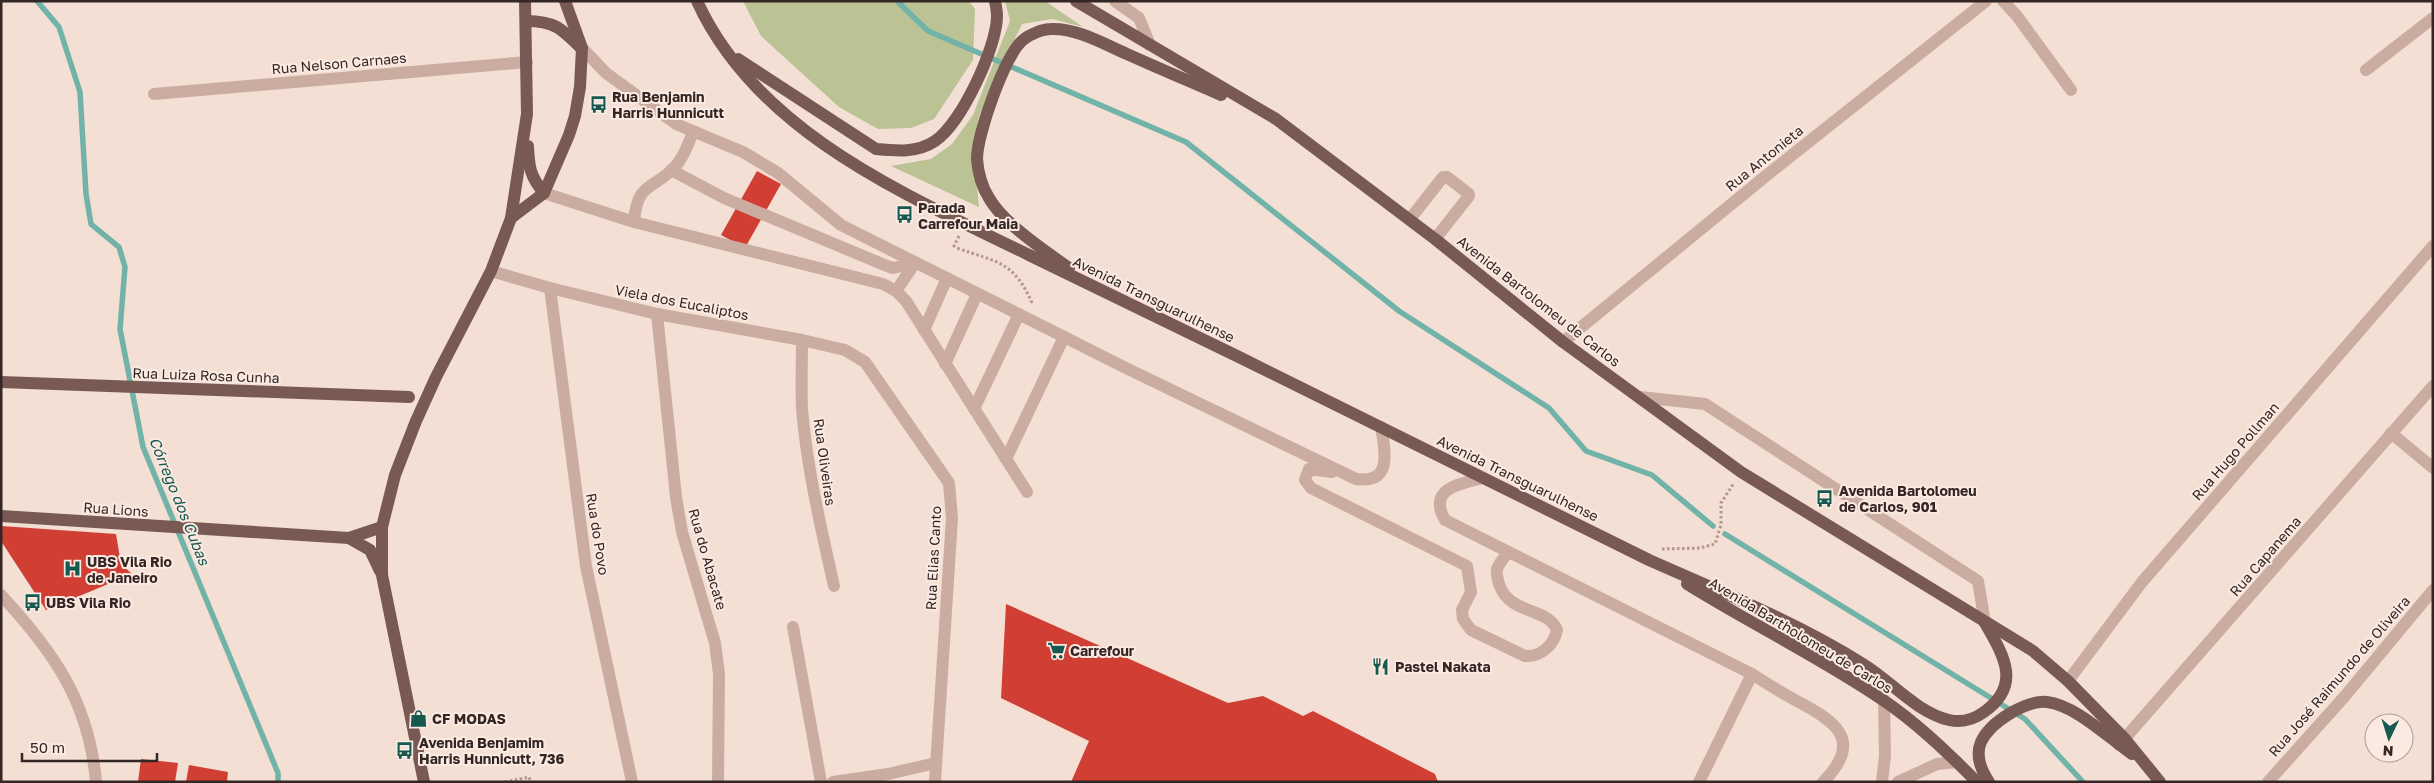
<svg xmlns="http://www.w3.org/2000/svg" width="2434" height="783" viewBox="0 0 2434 783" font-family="'Golos Text',sans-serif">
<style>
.green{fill:#bbc294}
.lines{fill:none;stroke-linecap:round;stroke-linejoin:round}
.stream{stroke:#71b2a9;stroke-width:5.5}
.building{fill:#d13e34}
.path{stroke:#b7958a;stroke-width:3;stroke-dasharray:2.5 2.5;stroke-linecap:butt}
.minor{stroke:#cbaca0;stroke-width:12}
.major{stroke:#785953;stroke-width:12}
.labels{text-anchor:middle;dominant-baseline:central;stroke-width:4;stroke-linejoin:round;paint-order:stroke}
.street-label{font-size:14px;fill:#342624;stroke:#faeae1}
.poi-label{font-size:14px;font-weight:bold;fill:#342624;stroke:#faeae1;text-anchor:start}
.water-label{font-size:15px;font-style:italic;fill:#165951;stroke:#faeae1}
</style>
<rect width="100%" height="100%" fill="#f3dfd4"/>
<g class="green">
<path d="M743,1H969L975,9L973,60L934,119L911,128L878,129L839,107L761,36Z"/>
<path d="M1005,1H1045L1083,27L1052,19L1022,24L979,116L973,146L979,207L891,166L931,159L952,144L973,115L1010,21Z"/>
</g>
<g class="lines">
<g class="stream">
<path d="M37,1L59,27L80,92L86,194L91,224L119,247L125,267L120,329L143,447L278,773V782"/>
<path d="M897,1L928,31L1186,142L1399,311L1549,408L1586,451L1652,475L1713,526"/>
<path d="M1725,534L2025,719L2083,782"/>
</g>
</g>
<g class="building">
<path d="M757,171L781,184L745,248L721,235Z"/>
<path d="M1,526L116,534L121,564L132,574L46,610L1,541Z"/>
<path d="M1006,604L1228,703L1263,696L1303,716L1313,711L1435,774L1438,782H1071L1089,741L1001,698Z"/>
<path d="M141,759L178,763L175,782H138Z"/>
<path d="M189,765L228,772L227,782H186Z"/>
</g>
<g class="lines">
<g class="path">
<path d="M959,236L954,246L957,248C998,263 1013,260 1032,303"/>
<path d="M1662,549L1700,548L1715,544L1721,525V503L1734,483"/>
<path d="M505,782L529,777L531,782"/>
</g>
<g class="minor">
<path d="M1115,1L1139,18L1150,45"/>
<path d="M2003,1L2017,16L2071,90"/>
<path d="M582,48L606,73L676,124L743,152L778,173L841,225L1130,370L1356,479C1393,484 1385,451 1381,427"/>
<path d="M2366,70L2433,18"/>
<path d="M154,94L527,62"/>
<path d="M671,170L724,198L887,266L893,268L915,263L896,291"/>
<path d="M544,193L634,222L883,284L896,291L906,301L1027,492"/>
<path d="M1410,219L1443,177H1447L1469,194V196L1435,239"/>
<path d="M634,222C637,178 658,190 678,163C685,154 689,142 693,132"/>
<path d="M491,271L550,288L657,314L802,340L845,350L865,362L949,483L952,518L935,782"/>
<path d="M550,288L586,566L632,782"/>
<path d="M657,314L676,497L682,532L715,643L719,674L718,782"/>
<path d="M924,330L947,278"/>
<path d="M802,340C802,363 801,386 802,409C807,469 821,528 834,586"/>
<path d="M1563,342L1767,175L1986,1"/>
<path d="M945,364L977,294"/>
<path d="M1640,397L1705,404L1978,581L1985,623"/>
<path d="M974,409L1019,314"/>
<path d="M2391,433L2433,468"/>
<path d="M1006,459L1064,337"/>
<path d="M1332,472L1309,469L1305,480L1311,488L1467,566L1471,592L1462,610L1463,619L1471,630L1525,656C1541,657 1554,645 1557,630C1548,607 1509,615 1499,584C1498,580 1496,573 1497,569C1499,563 1505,557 1508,552"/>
<path d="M1483,478C1460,484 1427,488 1445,520L1752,674L1699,782"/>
<path d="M1,595C54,652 89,702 96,782"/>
<path d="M793,627L821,782"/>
<path d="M1752,674C1766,683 1780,692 1795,700C1835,721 1865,740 1823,782"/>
<path d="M2068,681L2142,582L2433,246"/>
<path d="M2119,745L2433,386"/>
<path d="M833,782L888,774L936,763"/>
<path d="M1882,782L1885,756L1884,700"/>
<path d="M1898,782L1937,764L1957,762"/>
<path d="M2268,782L2345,696L2433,590"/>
</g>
<g class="major">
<path d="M697,1C757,133 907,195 1029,255C1100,289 1170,324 1241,358C1377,425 1513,492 1649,560C1721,592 1796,622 1863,664C1891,681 1916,712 1949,720C1962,723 1973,720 1984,712C2022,685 2004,656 1985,623"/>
<path d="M1076,1L1276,119L1435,239L1563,342L1741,472L2033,651L2068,681L2125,739L2160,782"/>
<path d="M526,21C554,21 561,28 580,47"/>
<path d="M738,59L876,149C897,151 917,153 935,141C961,124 997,47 997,16C997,12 996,6 995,1"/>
<path d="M528,146C529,168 530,176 544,193"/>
<path d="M511,218L544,193L569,135L575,116L580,87L582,48L565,1"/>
<path d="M1069,268C1045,251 1003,223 989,198C982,187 978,172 977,159C977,134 1005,55 1023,40C1030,34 1043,29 1051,29C1077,28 1104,44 1127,54C1158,68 1189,81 1221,95"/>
<path d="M1,382L409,397"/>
<path d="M1,516L349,538L382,527"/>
<path d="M349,538L370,550L380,571"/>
<path d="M1687,584C1751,624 1820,657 1883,700C1917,723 1948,753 1977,782"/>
<path d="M424,782L382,575V527L395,475L416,421L436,377L491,271L511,218L527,114L525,1"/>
<path d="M1989,782C1981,770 1975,756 1981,742C1990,722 2026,700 2047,702C2075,705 2109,738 2132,754"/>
</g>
</g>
<defs>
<symbol id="bus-bare" viewBox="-9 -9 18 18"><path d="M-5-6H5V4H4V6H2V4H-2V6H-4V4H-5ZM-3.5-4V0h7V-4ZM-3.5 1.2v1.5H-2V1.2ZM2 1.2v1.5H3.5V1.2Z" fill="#165951" stroke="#faeae1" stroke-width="2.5" paint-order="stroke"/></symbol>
<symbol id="hospital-bare" viewBox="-9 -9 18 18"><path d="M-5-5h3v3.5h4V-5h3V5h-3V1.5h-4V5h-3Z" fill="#165951" stroke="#faeae1" stroke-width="2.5" paint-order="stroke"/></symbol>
<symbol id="supermarket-bare" viewBox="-9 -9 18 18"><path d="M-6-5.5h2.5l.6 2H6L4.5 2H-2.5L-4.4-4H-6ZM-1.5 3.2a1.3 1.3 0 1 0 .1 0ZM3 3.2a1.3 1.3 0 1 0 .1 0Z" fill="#165951" stroke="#faeae1" stroke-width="2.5" paint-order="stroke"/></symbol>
<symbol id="restaurant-bare" viewBox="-9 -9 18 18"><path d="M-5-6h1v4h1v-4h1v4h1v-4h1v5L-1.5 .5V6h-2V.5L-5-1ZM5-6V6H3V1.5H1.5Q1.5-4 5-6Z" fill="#165951" stroke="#faeae1" stroke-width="2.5" paint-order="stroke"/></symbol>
<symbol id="shop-bare" viewBox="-9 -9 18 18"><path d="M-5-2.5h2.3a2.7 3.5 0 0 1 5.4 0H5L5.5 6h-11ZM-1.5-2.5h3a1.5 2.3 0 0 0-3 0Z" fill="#165951" stroke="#faeae1" stroke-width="2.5" paint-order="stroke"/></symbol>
</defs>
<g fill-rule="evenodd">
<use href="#bus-bare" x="586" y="92" width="25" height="25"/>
<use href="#bus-bare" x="892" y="202" width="25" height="25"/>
<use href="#bus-bare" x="1812" y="486" width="25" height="25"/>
<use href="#hospital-bare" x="60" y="556" width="25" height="25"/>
<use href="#bus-bare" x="20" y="590" width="25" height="25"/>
<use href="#supermarket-bare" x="1044" y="638" width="25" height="25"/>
<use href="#restaurant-bare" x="1368" y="654" width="25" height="25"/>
<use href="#shop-bare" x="406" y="706" width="25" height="25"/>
<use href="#bus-bare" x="392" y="738" width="25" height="25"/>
</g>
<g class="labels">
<g class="street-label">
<text transform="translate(339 63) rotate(-5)">Rua Nelson Carnaes</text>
<text transform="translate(1764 158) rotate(-39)">Rua Antonieta</text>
<text transform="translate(1154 299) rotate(26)">Avenida Transguarulhense</text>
<text transform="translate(1539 301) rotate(38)">Avenida Bartolomeu de Carlos</text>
<text transform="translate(682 302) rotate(11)">Viela dos Eucaliptos</text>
<text transform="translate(206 375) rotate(2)">Rua Luiza Rosa Cunha</text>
<text transform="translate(2235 451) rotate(-49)">Rua Hugo Pollman</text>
<text transform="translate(825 462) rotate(82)">Rua Oliveiras</text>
<text transform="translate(1518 478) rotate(26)">Avenida Transguarulhense</text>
<text transform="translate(116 509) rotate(4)">Rua Lions</text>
<text transform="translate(598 534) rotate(81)">Rua do Povo</text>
<text transform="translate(2265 556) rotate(-49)">Rua Capanema</text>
<text transform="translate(933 558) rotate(-87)">Rua Elias Canto</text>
<text transform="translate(708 559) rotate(74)">Rua do Abacate</text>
<text transform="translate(1801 635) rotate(31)">Avenida Bartholomeu de Carlos</text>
<text transform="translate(2339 676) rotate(-49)">Rua José Raimundo de Oliveira</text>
</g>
<g class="poi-label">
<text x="612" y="96">Rua Benjamin<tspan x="612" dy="16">Harris Hunnicutt</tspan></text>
<text x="918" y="207">Parada<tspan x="918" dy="16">Carrefour Maia</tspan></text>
<text x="1839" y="490">Avenida Bartolomeu<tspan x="1839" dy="16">de Carlos, 901</tspan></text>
<text x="87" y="561">UBS Vila Rio<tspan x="87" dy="16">de Janeiro</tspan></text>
<text x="46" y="602">UBS Vila Rio</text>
<text x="1070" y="650">Carrefour</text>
<text x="1395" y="666">Pastel Nakata</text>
<text x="432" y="718">CF MODAS</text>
<text x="419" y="742">Avenida Benjamim<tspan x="419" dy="16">Harris Hunnicutt, 736</tspan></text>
</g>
<g class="water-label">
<text transform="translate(180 501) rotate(68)">Córrego dos Cubas</text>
</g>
</g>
<rect width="2434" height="783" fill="none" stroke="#342624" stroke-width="5"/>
<g transform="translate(2389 738) rotate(184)"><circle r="24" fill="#faeae1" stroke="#ab9c95"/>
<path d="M0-4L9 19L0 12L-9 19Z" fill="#165951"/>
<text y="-8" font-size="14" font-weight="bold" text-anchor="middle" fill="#342624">N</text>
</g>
<path d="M22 753v8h135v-8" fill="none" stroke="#342624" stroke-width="2.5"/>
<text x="30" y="753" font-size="15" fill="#342624" stroke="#faeae1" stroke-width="4" paint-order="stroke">50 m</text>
</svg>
